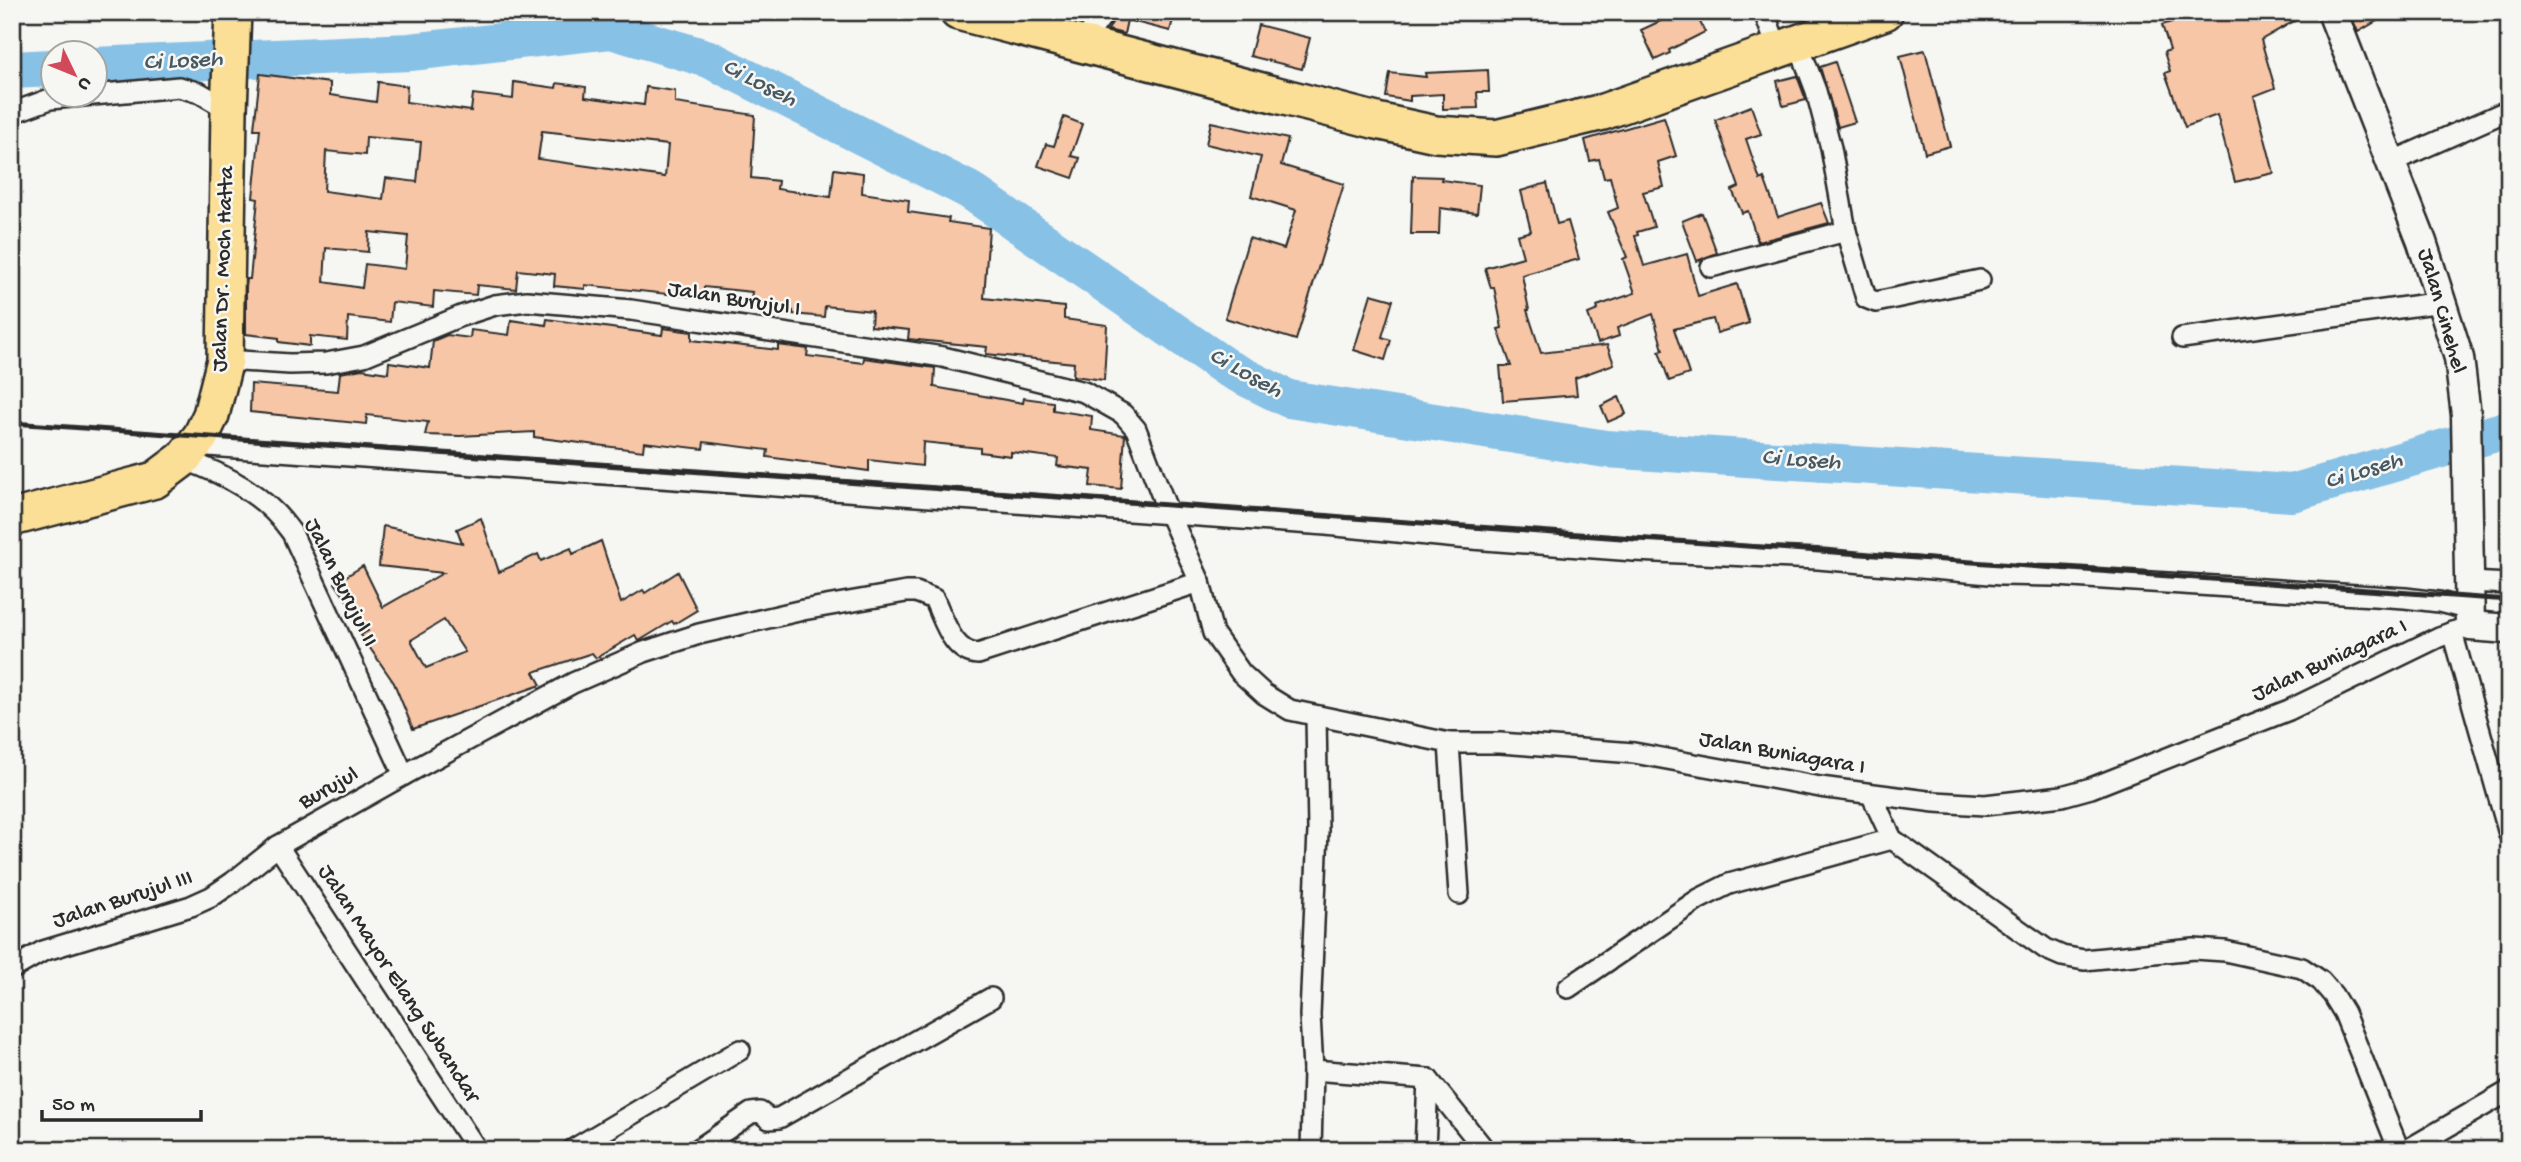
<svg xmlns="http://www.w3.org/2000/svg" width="2521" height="1162" viewBox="0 0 2521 1162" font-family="'Gochi Hand',sans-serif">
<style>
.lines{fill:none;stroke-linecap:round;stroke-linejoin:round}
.river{stroke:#87c1e6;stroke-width:38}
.building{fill:#f7c6a7;stroke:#2b2b2b;stroke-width:2;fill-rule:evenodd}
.street-casing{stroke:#2b2b2b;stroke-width:24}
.secondary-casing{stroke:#2b2b2b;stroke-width:33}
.highway-casing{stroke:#2b2b2b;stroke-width:40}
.street{stroke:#f6f6f2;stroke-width:19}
.secondary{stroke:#f6f6f2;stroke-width:28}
.highway{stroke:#fbdf96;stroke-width:35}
.rail{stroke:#2b2b2b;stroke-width:5}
.labels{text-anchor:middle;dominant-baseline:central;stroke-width:5;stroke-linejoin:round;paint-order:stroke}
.street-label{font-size:23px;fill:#2b2b2b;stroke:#f6f6f2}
.water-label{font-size:24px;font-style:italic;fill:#475863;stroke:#f6f6f2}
</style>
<rect width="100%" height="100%" fill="#f6f6f2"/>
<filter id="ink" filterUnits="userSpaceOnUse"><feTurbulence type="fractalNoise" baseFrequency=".0143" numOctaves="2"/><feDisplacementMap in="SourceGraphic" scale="14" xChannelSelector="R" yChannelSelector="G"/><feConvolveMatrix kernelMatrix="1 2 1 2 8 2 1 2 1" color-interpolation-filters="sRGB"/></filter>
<g filter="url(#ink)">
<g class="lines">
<g class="river">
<path d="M94,66L410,52L611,30L709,59L969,190L1227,368L1289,399L1606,449L2292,493L2509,429"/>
<path d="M12,70L52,68"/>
</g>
</g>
<g class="building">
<path d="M1121,12H1175L1170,31L1127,20L1124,34L1108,30L1117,13Z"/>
<path d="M1664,12H1695L1705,32L1669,50L1670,53L1655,60L1641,30L1667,18Z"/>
<path d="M2189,12H2310L2261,40L2275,88L2254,96L2274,173L2235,182L2217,115L2185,127L2165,73L2170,71L2164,52L2170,50L2162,25L2190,16Z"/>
<path d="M2352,12H2392L2358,32L2350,13Z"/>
<path d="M1258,25L1310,38L1302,69L1250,56Z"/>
<path d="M1925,50L1950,146L1925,153L1900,56Z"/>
<path d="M1835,62L1855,122L1838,127L1820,67Z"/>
<path d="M1488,70L1489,92H1477L1478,108L1443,109V94L1410,96V101L1386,97L1390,73L1426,77L1425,73Z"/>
<path d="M260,74L330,83V95L376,102L378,82L407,86L406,102L471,111L473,94L513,99L514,82L556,88L557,83L586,87L585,97L644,105L646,87L675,91V103L755,115L751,178L778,181L777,189L831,197L834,169L863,173L862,193L909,200L908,212L949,218L948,222L989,228L984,298L1064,307V319L1107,325L1104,380L1073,376L1074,363L986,354L987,347L908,339L909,330L871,326L872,311L825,306L824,317L793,314V311L750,306L752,292L704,287V298L585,285V289L554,286L555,274L518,270L516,289L477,285L476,295L434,291L433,307L392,302L390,322L348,317L347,340L310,336V346L279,342V338L246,334V288L247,279H250L258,199L253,198L260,129H254ZM542,131L668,145L665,177L538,159ZM366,137L421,142L417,182L386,178L383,199L324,191L326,151L365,155ZM369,232L408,236L405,269L365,264L362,288L324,282L326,248L368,252Z"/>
<path d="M1797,76L1806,100L1783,106L1777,81Z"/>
<path d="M1751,106L1761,134L1746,139L1760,180L1764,178L1778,217L1821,203L1829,223L1758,242L1748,211L1742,213L1732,190L1739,187L1715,120Z"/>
<path d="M1064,117L1082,124L1071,156L1080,158L1073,178L1038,166L1046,144L1054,146Z"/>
<path d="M1664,117L1676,156L1658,162L1664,187L1643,192L1654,227L1637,232L1638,235L1635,236L1644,266L1687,254L1698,296L1737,284L1749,323L1717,333L1713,319L1674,329L1689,374L1669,381L1659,351L1663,350L1653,314L1617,328L1619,336L1598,343L1588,314L1598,310L1597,306L1635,293L1623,259L1627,257L1608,212L1618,208L1610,177L1604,178L1599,159L1590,161L1585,140Z"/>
<path d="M1211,122L1288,139L1281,165L1344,184L1296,340L1225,318L1249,238L1284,249L1296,210L1251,196L1261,157L1206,144Z"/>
<path d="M1413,176L1442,177L1441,180L1480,185L1477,213L1440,208L1439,234H1411Z"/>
<path d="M1547,183L1557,224L1568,221L1579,259L1522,275L1529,310H1527L1541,353L1607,345L1614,364L1575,378L1577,395L1503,401L1500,366H1511L1498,329L1502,328L1494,287L1491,288L1485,268L1523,257L1517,235L1531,231L1521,191Z"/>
<path d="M1702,213L1717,253L1697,261L1682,221Z"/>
<path d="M1371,294L1393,300L1382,337L1391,340L1385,360L1354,350Z"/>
<path d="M547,319L662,335L663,328L692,332V340L778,350V345L808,349L807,356L863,363L864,358L935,368L934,387L1023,403L1024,398L1053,402V410L1092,416L1091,430L1125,435L1121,489L1090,486L1092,470L1057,466L1058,458L1011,452V456L980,452V448L923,442L922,466L869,460V471L767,457L768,450L704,442L703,449L644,442L643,451L534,437V432L460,436L425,435L428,422L367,415L366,424L250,412L251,384L338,391L340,373L362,369L388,373L389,362L430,368L433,341L447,335L470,338L471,330L509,335L511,320L546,325Z"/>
<path d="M1619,397L1626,414L1608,422L1601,406Z"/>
<path d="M481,518L499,572L538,554L541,561L571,548L573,554L601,541L621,603L643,590L645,593L678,572L697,610L674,624L672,621L639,641L635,635L596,658L592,653L534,672L541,685L413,729L394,683L361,635L368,631L335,583L363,566L383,607L443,573L379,566L383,526L462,543L457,529ZM444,620L465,652L426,668L411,640Z"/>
</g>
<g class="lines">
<defs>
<g id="street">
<path d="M1764,12L1778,50"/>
<path d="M1798,43L1816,91L1831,148L1846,231L1866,298L1876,302L1980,280"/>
<path d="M1080,46L1105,12"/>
<path d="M12,113L50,99L179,87L200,93L229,110"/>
<path d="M2389,163L2509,110"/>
<path d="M1711,267L1846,231"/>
<path d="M2182,338L2442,302"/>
<path d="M225,360L290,364L326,363L364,356L461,316L495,305L527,301L631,310L943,357L1084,392L1123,414L1136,429L1165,504L1200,582L1213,633L1241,673L1264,694L1290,710L1449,743H1500L1634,753L1820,787L1935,802L1985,805L2062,796L2091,788L2289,710L2439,637L2470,626"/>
<path d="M194,445L1326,525L1458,538L1634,551L1818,559L2001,575L2056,576L2405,598L2439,602L2471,610"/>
<path d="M183,459C227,475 264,494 292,533L404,775"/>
<path d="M2470,582L2509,584"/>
<path d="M2452,632L2509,834"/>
<path d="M1316,716L1318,831L1310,1015L1313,1070L1428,1079L1485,1150"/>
<path d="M1449,743L1459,894"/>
<path d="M1871,794L1892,839L2046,949L2062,956L2084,960L2194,949L2225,951L2302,968L2321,981L2333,995L2344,1013L2399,1150"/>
<path d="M278,846L477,1150"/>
<path d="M12,969L43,951L191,906L211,897L233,882L278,846L404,775L573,683L644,652L699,634L803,610L906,592H916L934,599C944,619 952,653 978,654L1200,582"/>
<path d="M1568,988L1699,899L1729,884L1892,839"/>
<path d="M572,1150L740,1050"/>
<path d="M697,1150L751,1113L760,1112L769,1119L779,1118L991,998"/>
<path d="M1311,1150L1313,1070"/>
<path d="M1425,1150L1428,1079"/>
<path d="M1623,1150H1631"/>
<path d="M2407,1150L2509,1091"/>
</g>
<path id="secondary" d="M2332,12L2422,242L2459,358L2466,415L2470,626L2509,629"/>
<g id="highway">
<path d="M958,12L1377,121L1436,134L1496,138L1603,112L1885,12"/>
<path d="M12,518L155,480L183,459L201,436L211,415L225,360L229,110L233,12"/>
</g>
</defs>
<use href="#street" class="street-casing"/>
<use href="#secondary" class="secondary-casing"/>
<use href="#highway" class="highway-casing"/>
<use href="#street" class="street"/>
<use href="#secondary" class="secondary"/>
<use href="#highway" class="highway"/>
<path class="rail" d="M12,423L2509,600"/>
</g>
</g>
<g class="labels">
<g class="street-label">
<text transform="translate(224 269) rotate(-88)">Jalan Dr. Moch Hatta</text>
<text transform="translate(734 300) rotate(9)">Jalan Burujul I</text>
<text transform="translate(2441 311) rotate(74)">Jalan Cinehel</text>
<text transform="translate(340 583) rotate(64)">Jalan Burujul II</text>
<text transform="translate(2330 661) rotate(-25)">Jalan Buniagara I</text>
<text transform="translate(1782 754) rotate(10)">Jalan Buniagara I</text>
<text transform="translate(329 789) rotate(-29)">Burujul</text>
<text transform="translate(123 900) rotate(-18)">Jalan Burujul III</text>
<text transform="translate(398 984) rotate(57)">Jalan Mayor Elang Subandar</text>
</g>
<g class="water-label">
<text transform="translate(183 62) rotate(-3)">Ci Loseh</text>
<text transform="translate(759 84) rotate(27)">Ci Loseh</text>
<text transform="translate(1245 374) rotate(29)">Ci Loseh</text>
<text transform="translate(1801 461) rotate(4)">Ci Loseh</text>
<text transform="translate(2364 472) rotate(-17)">Ci Loseh</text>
</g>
</g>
<rect width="2521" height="1162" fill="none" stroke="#f6f6f2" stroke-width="42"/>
<rect x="21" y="21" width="2479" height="1120" fill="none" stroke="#2b2b2b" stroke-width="2.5" filter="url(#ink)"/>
<g transform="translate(74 74) rotate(133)"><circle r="33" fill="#f6f6f2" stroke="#a5a5a2" stroke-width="2"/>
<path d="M0-5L12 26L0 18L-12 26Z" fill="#d1495b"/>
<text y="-10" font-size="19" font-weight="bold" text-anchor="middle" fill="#2b2b2b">U</text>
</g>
<path d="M42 1110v10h159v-10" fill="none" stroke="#2b2b2b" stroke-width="3.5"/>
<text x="52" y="1110" font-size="21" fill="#2b2b2b" stroke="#f6f6f2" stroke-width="5" paint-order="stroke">50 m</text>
</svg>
